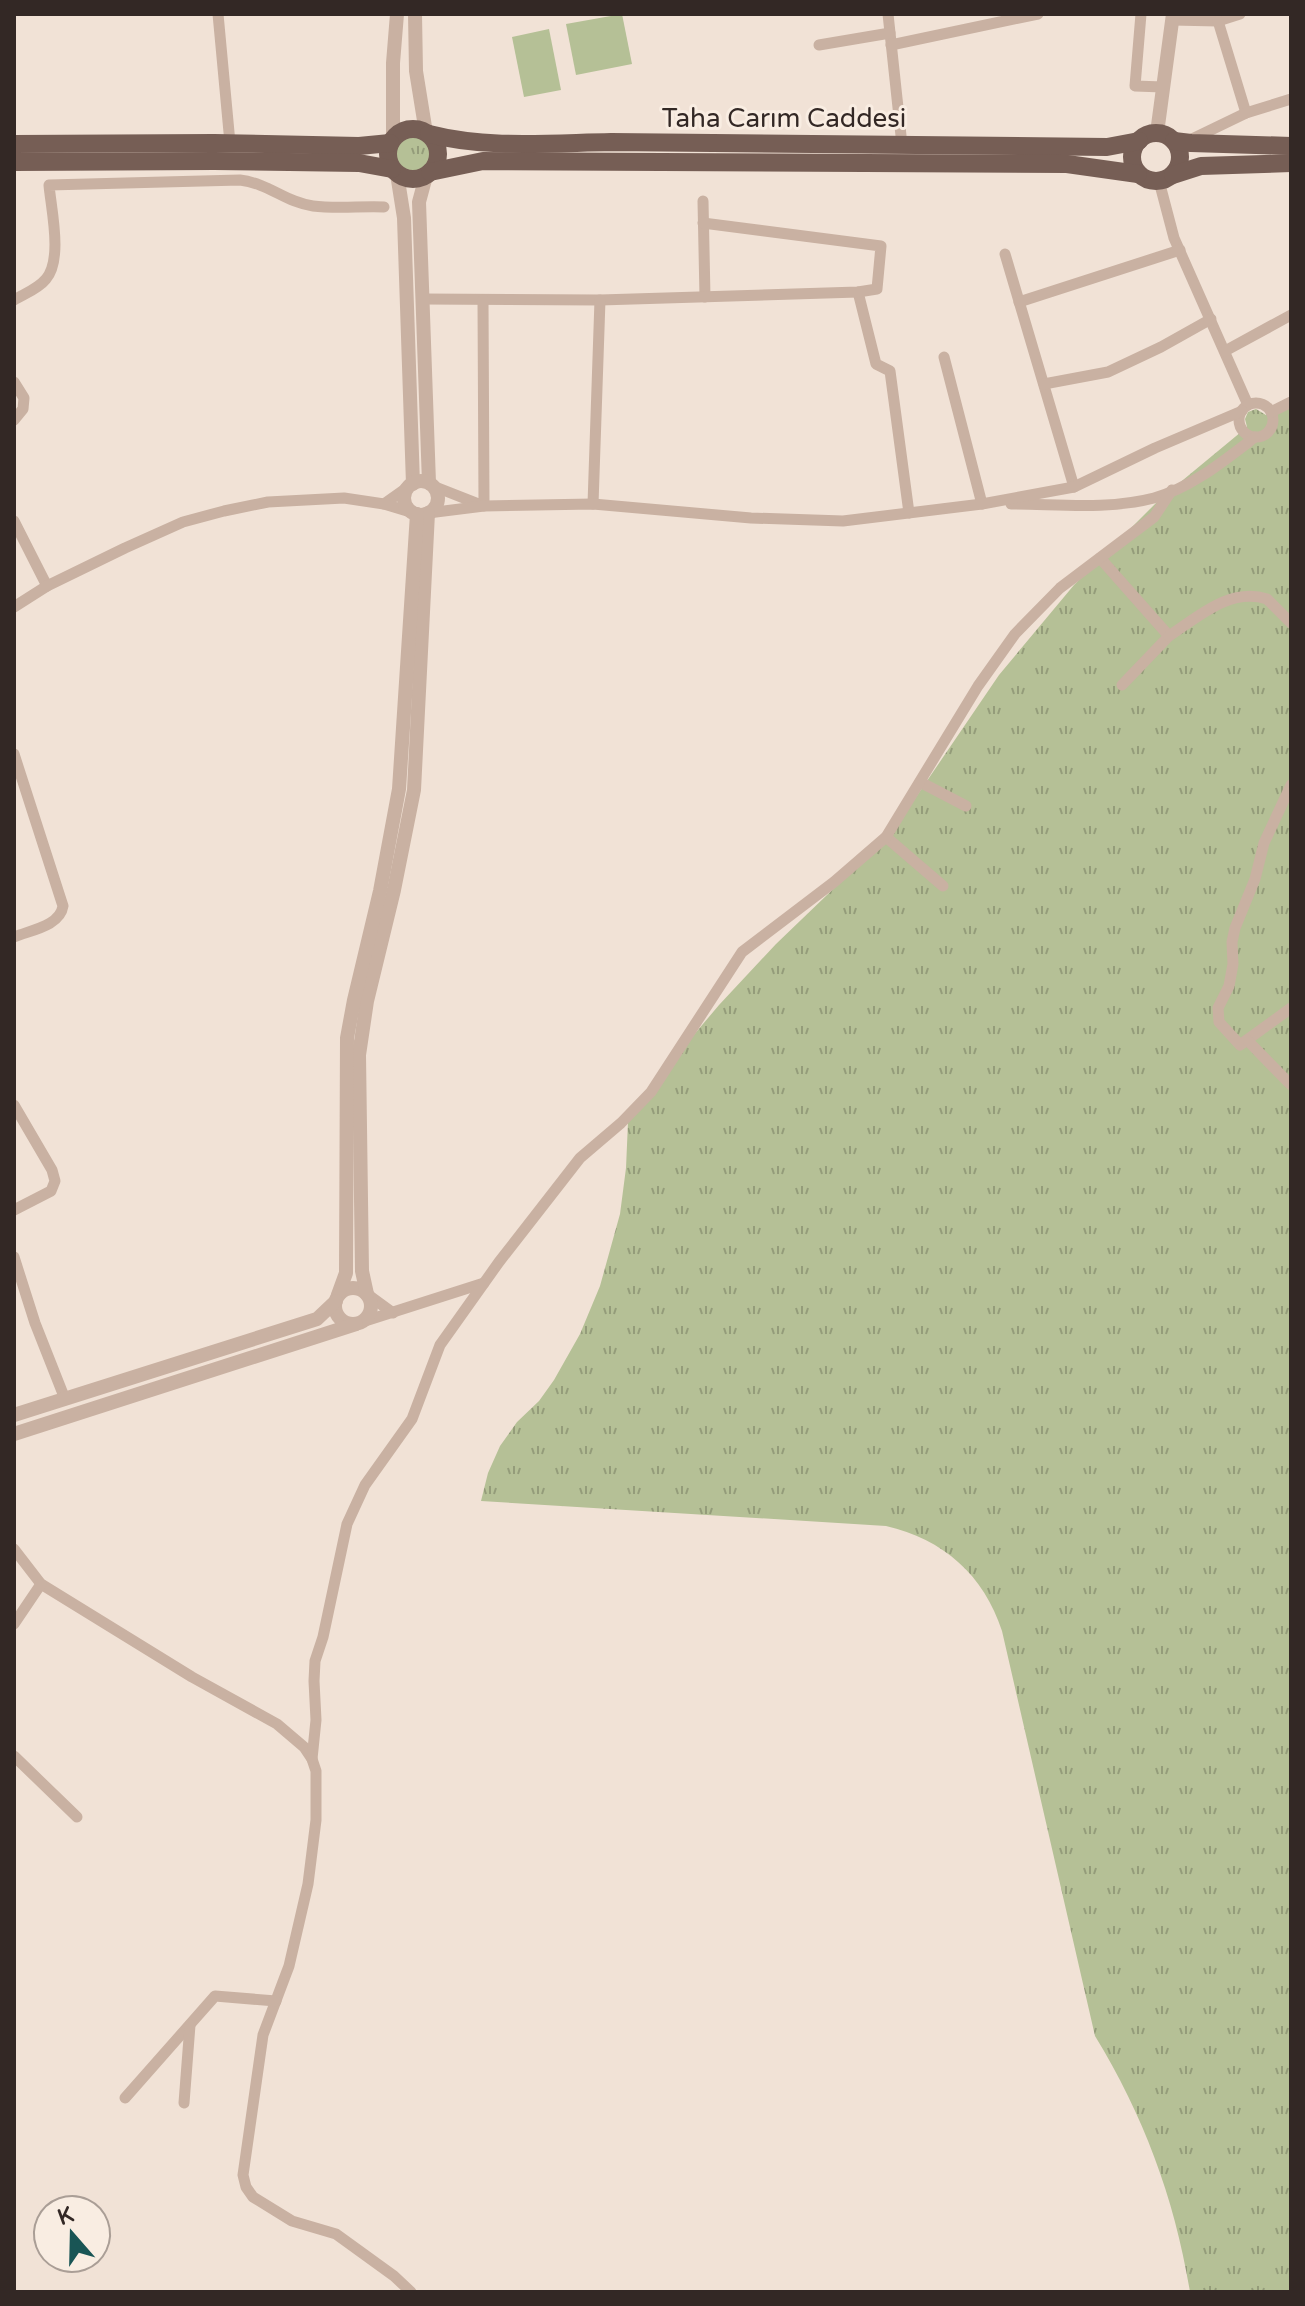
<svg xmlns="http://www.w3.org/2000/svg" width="1305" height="2306" viewBox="0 0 1305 2306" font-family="'Varela Round',sans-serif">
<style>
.grass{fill:url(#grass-tufts)}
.pitch{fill:#b5c096}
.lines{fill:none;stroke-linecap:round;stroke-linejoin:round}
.minor{stroke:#c9b1a2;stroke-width:11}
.tertiary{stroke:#c9b1a2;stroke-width:14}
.primary{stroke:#765e55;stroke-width:18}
.labels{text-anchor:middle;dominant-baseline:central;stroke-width:6;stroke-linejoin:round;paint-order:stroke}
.street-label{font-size:26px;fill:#332825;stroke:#f9ede2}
</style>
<defs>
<pattern id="grass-tufts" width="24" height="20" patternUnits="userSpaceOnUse" patternTransform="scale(2)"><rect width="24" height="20" fill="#b5c096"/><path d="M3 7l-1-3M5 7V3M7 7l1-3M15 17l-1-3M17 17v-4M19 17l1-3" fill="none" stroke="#949c7a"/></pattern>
</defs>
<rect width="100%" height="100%" fill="#f1e2d6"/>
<g class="grass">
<circle cx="413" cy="154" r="18"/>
<path d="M1291,400V2292H1190C1175,2200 1144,2116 1095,2036L1002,1631C984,1575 943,1539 886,1526L481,1501L488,1473L500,1446L517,1422L539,1401L554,1380L580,1334L600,1286L620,1214L626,1168L628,1122L692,1037L719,1005L776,944L853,870L916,797L999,675L1074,585L1160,499L1247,427L1245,419L1248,412L1256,409L1266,415Z"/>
</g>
<g class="pitch">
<path d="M622,14L632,64L576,75L566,24Z"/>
<path d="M549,29L561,90L524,97L512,37Z"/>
</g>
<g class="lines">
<g class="minor">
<path d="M218,14L230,143"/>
<path d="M888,14L902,145"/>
<path d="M1141,14L1135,86L1163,87"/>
<path d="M1172,20L1218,21L1240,14"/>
<path d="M1218,21L1246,113"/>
<path d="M819,45L890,33"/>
<path d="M891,45L1038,14"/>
<path d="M1188,141L1246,113L1291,99"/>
<path d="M1159,181L1174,238L1248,405"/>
<path d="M703,201L705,297"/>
<path d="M1005,254L1074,487"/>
<path d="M858,292L876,364L890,371L909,513"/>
<path d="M423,299L600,300L858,292L877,289L881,246L703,223"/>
<path d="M14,300C24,294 38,289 46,279C63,259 51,209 49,185L240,180C270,184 285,202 313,206C336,209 361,206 384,207"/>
<path d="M1019,302L1180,250"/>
<path d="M1225,351L1291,315"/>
<path d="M944,357L982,504"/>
<path d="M14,382L24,398L23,409L14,420"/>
<path d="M1044,384L1108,372L1161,347L1211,319"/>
<circle cx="1256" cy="420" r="17"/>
<path d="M1271,412L1291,402"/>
<path d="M433,486L484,506L483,300"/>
<path d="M384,504L408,487"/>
<path d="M593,504L600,300"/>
<path d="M1011,504C1057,504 1108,510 1154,498C1191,488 1225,460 1255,437"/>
<path d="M428,513L484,506L593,504L751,518L843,521L982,504L1074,487L1155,448L1242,411"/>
<path d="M14,521L47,586"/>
<path d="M1100,558L1169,636L1122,685"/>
<path d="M14,607L47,586L125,548L183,522L224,511L268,502L344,498L384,504L417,514"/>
<path d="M1169,636C1198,617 1230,587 1267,599L1291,623"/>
<path d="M14,754L63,906C60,926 31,930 14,937"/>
<path d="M920,782L966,806"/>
<path d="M1291,785L1264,843L1255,879L1235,928L1232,942L1233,964L1229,986L1218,1008L1219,1022L1240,1045L1291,1008"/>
<path d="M886,837L943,886"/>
<path d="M1247,1040L1291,1085"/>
<path d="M14,1105L52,1170L55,1181L51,1191L14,1210"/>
<path d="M14,1257L35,1323L65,1399"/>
<path d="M367,1294L393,1313"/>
<path d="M362,1322L484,1283"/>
<path d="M14,1549L41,1584L192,1677L277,1724L304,1747L312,1759L316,1771V1820L308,1884L289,1966L263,2035L243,2175L246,2187L253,2197L292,2221L336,2234L394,2276L411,2292"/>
<path d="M14,1624L41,1584"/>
<path d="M14,1756L77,1817"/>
<path d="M312,1759L316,1720L314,1681L315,1661L323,1637L347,1524L365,1485L412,1419L440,1345L499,1262L580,1158L621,1123L651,1092L742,952L834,882L886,837L978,686L1015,634L1060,588L1154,517L1172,490"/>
<path d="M125,2098L215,1996L276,2001"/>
<path d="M184,2103L190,2025"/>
</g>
<g class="tertiary">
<path d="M415,14L416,71L426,133"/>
<path d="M1157,133L1173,14"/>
<path d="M393,138V63L397,14"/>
<path d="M397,174L404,218L413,484"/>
<path d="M426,176L419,202L429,483"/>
<circle cx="421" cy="498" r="17"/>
<circle cx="353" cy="1306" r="18"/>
<path d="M367,1294L362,1271L359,1055L367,1001L394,890L414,790L428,513"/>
<path d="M338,1295L346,1273L347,1038L354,1000L380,891L399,789L417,514"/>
<path d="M14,1415L317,1319L336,1301"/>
<path d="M14,1434L356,1324"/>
</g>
<g class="primary">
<circle cx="413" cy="154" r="25"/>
<circle cx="1156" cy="157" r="24"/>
<path d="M429,134C487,149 551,143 611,142L1107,147L1139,141"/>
<path d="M1174,141L1191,143L1291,146"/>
<path d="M14,144L214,143L359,146L390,143"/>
<path d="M14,162L214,161L359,163L392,169"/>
<path d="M430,172L483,161L1067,164L1138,174"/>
<path d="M1173,175L1201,166L1291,163"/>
</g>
</g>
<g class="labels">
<g class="street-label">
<text x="784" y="118">Taha Carım Caddesi</text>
</g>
</g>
<rect width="1305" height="2306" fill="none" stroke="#332825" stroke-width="32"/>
<g transform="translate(72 2234) rotate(340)"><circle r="38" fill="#f9ede2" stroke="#aa9e96" stroke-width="2"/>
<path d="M0-6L14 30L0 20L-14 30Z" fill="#195555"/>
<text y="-12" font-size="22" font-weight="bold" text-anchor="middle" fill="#332825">K</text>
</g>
</svg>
